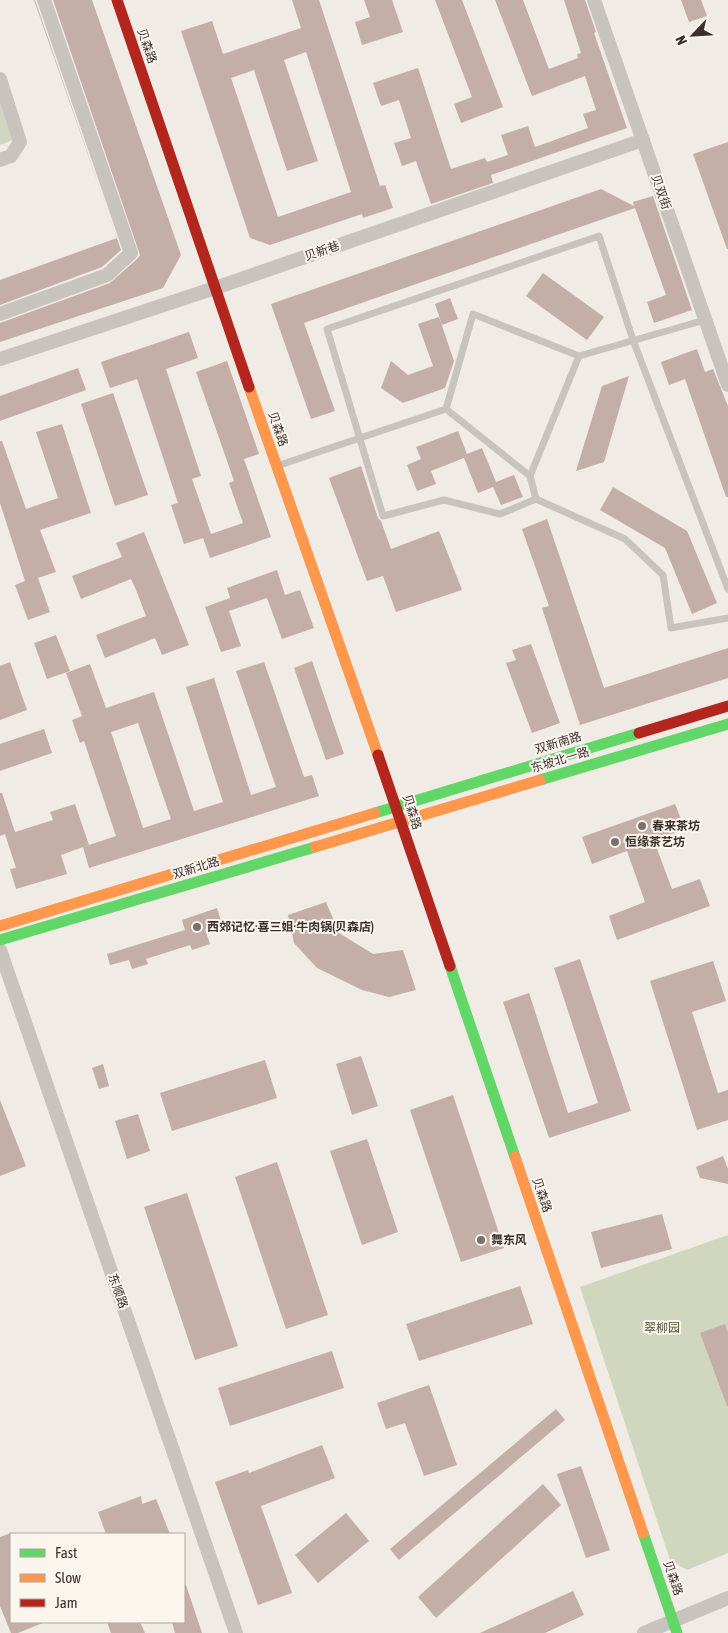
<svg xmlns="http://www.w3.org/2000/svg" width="728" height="1633" viewBox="0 0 728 1633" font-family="'Asap Condensed','Noto Sans SC',sans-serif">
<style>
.green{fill:#d1d6bf}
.building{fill:#c3afa7;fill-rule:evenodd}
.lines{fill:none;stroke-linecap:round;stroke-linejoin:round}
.lane{stroke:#c9c3be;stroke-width:7}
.street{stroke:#c9c3be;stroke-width:14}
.fast{stroke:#63d668;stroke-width:11}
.slow{stroke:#ff974d;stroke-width:11}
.jam{stroke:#b3261e;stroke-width:11}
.poi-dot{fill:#7a716c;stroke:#fbf5ee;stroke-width:2}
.labels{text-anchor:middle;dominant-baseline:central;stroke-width:4;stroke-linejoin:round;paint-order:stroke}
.street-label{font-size:12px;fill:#3b302b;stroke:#fbf5ee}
.poi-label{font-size:12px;font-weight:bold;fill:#3b302b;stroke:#fbf5ee;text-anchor:start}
.park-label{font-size:12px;fill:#4a5a2e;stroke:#fbf5ee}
</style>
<rect width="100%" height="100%" fill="#f0ebe5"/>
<g class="green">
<path d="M0,101L13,140L0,145Z"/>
<path d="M728,1235V1553L687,1570L670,1560L580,1287Z"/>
</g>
<g class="building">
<path d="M34,0H35L121,250L102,267L0,305V280L117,238Z"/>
<path d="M53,0H92L181,255L163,288L0,342V323L110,283L137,259L140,255Z"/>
<path d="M292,0H319L380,186L385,185L393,208L363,218L362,214L270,245L250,238L181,31L212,21L223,54L301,28ZM306,52L351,192L278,217L231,78L254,70L287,171L318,161L284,60Z"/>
<path d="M364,0H392L403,32L362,45L355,22L370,17Z"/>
<path d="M435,0H462L503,107L461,123L454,104L472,97Z"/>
<path d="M495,0H523L549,69L578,58L577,54L581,53L564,0H585L596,32L594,33L627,128L491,175L493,183L431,204L416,161L402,166L394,143L411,138L399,100L381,106L373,83L418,68L451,169L485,158L487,162L508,155L501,135L528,126L535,147L588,128L583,114L596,110L585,76L532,96Z"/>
<path d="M681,0H701L707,16L689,22Z"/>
<path d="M728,142V249H727L693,154Z"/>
<path d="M601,189L634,206L633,202L653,196L692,310L654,323L647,302L666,295L635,208L304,323L335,411L311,419L271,304Z"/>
<path d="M543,273L604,317L587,340L526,296Z"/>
<path d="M450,298L458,319L442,325L435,304Z"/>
<path d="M439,317L454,361L445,388L403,403L381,388L391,361L408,375L433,366L418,324Z"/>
<path d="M189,332L198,358L166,369L201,476L192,479L211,534L243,523L229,483L234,481L196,372L227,361L259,454L244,459L271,537L210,558L203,538L184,544L171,505L178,503L137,379L110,388L101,362Z"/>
<path d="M697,349L705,372L713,369L728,406V497H726L685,379L669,385L661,362Z"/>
<path d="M78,368L86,390L0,421V396Z"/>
<path d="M629,376L604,462L576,471L602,386Z"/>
<path d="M113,393L148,495L115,506L81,404Z"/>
<path d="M62,424L91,513L40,530L56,572L38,578L50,612L28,620L15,585L25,581L0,503V441H2L26,509L58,498L36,432Z"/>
<path d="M458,431L467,454L482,448L496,482L514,475L523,497L501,505L493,487L478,493L464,458L431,471L436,484L417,491L407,465L421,459L416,447Z"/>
<path d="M361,466L378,518L381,521L391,549L439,531L462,590L396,612L383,576L367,581L329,478Z"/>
<path d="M613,487L687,531L717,603L692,614L665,548L600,510Z"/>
<path d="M547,519L604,688L728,648V678L580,725L542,608L549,606L522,529Z"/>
<path d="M144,532L189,645L162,655L155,638L105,658L96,635L146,616L136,590L131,579L81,599L72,576L122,557L116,543Z"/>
<path d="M277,570L285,595L300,590L314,628L282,639L267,598L229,611L241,646L221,652L205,607L230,598L227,588Z"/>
<path d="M56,635L70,671L47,679L34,643Z"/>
<path d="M531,644L560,723L532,733L506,663L516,660L512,650Z"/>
<path d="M312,661L344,754L326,760L294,668Z"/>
<path d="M10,662L27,710L0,720V666Z"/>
<path d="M264,662L304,777L312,775L319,796L89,868L83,847L116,836L84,741L80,743L72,720L82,716L66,673L90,664L106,708L154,692L194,811L223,802L186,687L214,678L251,795L276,787L236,671ZM138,723L171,819L143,828L111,732Z"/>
<path d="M44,729L52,753L0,771V744Z"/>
<path d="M0,793H2L15,832L53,820L50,812L75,804L89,845L61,855L67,874L16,889L10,869L16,868L5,834L0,836Z"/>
<path d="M675,804L685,829L654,841L672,889L700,879L710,906L617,940L609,916L645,902L627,851L592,864L582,837Z"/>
<path d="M326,902L339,933L373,954L403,950L416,990L389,997L362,990L317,968L294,943L288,915Z"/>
<path d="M217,908L222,924L205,929L210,944L192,950L190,945L146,959L148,964L132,969L129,960L110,965L107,954L185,930L182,920Z"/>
<path d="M580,959L631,1111L549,1138L503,1002L529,993L568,1113L598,1103L554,968Z"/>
<path d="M713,961L726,1001L692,1012L718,1093L728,1090V1120L697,1130L650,981Z"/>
<path d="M361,1056L378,1106L352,1115L336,1064Z"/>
<path d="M265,1060L277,1098L172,1131L160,1093Z"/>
<path d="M103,1064L109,1086L99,1089L92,1068Z"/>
<path d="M453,1095L504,1248L461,1262L410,1110Z"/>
<path d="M0,1100L26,1166L0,1176Z"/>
<path d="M138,1114L150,1151L127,1159L115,1121Z"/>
<path d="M367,1139L398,1232L362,1245L330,1151Z"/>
<path d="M723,1156L728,1169V1184L700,1178L696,1167Z"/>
<path d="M277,1162L328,1315L286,1329L235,1177Z"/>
<path d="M187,1193L238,1346L195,1360L144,1207Z"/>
<path d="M662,1214L672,1249L601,1268L591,1232Z"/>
<path d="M520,1286L533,1324L419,1361L406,1324Z"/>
<path d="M725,1324L728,1333V1406H727L700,1333Z"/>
<path d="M332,1351L344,1388L230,1426L218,1388Z"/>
<path d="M429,1385L457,1465L424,1476L405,1423L386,1429L377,1403Z"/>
<path d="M556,1409L565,1420L399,1560L390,1549Z"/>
<path d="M322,1445L335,1478L261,1506L292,1593L258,1605L215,1482L248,1470L249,1473Z"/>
<path d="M581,1466L610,1550L586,1558L557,1474Z"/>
<path d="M543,1484L561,1505L436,1618L418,1597Z"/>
<path d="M141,1496L142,1504L156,1499L170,1534H106L98,1512Z"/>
<path d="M346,1513L369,1541L318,1583L295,1555Z"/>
<path d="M11,1533V1622H45L18,1633H11L0,1606V1537Z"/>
<path d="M186,1585L202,1633H175L172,1622H184V1586Z"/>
<path d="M573,1591L584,1615L545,1633H480Z"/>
<path d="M107,1622H140L145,1633H111Z"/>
</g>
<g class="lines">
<g class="lane">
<path d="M446,409L473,314L579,356"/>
<path d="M277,466L446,409L530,476L579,356L705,320"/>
<path d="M530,476L536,499"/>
<path d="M728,589L633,340L599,236L327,329L383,516L444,500L500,514L536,499L625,539L663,575L671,628L728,618"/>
</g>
<g class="street">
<path d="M594,0L728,385"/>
<path d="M0,79L20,142L11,156L0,160"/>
<path d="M0,314L107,275L131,253L44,0"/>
<path d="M0,359L215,288L643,140"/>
<path d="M0,950L236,1633"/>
<path d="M644,1633L728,1598"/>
</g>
<g class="fast">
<path d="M540,780L728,724"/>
<path d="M375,813L639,733"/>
<path d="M0,940L315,847"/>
<path d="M450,966L515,1157"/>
<path d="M643,1533L677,1633"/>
</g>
<g class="slow">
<path d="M249,387L378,755"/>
<path d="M315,847L540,780"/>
<path d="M0,926L375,813"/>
<path d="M515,1157L643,1533"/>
</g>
<g class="jam">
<path d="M117,0L249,387"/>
<path d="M639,733L728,706"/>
<path d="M378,755L450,966"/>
</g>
</g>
<g class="poi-dot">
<circle cx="642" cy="826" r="5"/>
<circle cx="615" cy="842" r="5"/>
<circle cx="197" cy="927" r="5"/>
<circle cx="481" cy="1240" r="5"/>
</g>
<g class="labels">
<g class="street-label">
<text transform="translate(147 46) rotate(71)">贝森路</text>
<text transform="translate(661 192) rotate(71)">贝双街</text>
<text transform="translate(322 251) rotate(-19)">贝新巷</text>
<text transform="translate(278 429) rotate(71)">贝森路</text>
<text transform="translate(558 743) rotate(-17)">双新南路</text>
<text transform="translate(560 760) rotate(-17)">东坡北一路</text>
<text transform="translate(412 812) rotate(72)">贝森路</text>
<text transform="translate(196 868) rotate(-17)">双新北路</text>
<text transform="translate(542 1195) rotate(71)">贝森路</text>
<text transform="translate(118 1291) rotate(71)">东顺路</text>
<text transform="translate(673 1578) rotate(71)">贝森路</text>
</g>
<g class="poi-label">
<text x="652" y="826">春来茶坊</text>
<text x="625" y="842">恒缘茶艺坊</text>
<text x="207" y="927">西郊记忆·喜三姐·牛肉锅(贝森店)</text>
<text x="491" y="1240">舞东风</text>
</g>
<g class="park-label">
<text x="662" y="1328">翠柳园</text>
</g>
</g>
<rect x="10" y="1533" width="175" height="90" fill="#fbf5ee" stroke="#aea6a0"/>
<rect x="20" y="1549" width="25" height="8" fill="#63d668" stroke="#aea6a0"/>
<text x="55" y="1558" font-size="15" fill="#3b302b">Fast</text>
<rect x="20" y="1574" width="25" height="8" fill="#ff974d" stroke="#aea6a0"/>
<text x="55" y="1583" font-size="15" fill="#3b302b">Slow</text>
<rect x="20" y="1599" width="25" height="8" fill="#b3261e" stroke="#aea6a0"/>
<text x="55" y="1608" font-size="15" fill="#3b302b">Jam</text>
<g transform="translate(693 35) rotate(245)" stroke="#fbf5ee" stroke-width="4" paint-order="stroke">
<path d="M0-4L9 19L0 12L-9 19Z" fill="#3b302b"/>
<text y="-8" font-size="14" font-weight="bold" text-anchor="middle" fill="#3b302b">N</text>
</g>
</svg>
